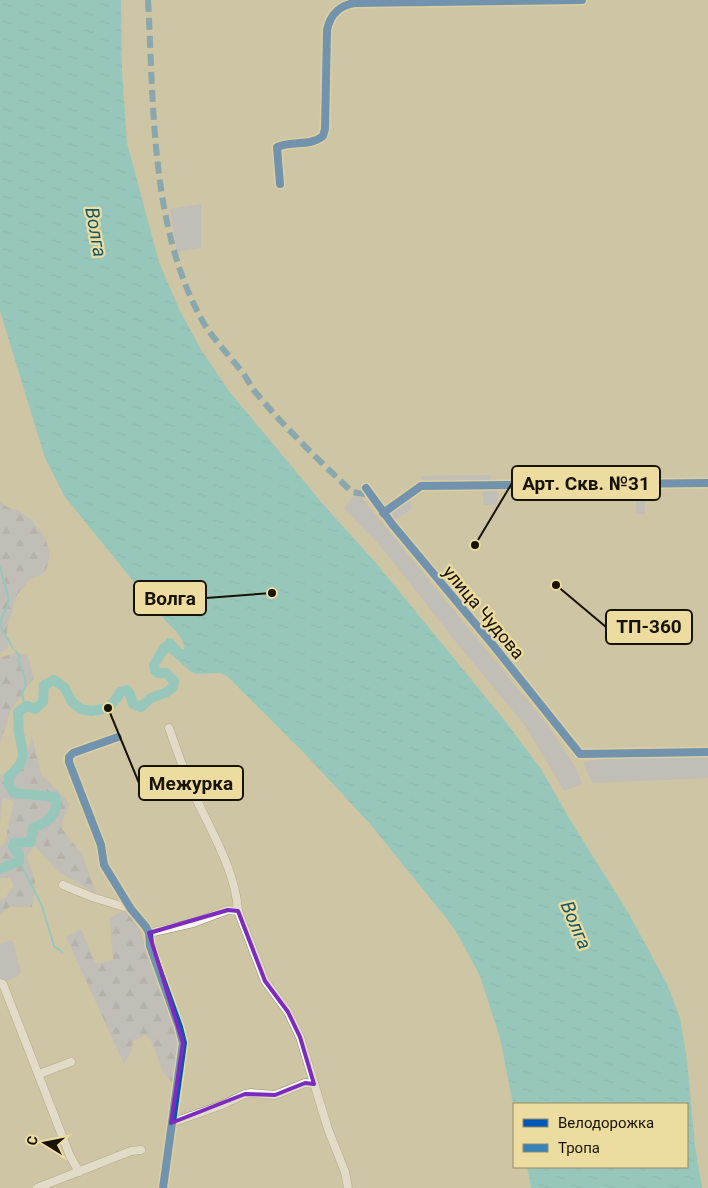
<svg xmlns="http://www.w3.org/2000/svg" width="708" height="1188" viewBox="0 0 708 1188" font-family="Roboto,sans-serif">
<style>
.green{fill:#b1b4ce}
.forest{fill:url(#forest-firs)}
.water{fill:url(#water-ripples)}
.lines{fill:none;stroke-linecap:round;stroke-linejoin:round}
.stream{stroke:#54cbd8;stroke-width:2}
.river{stroke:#54cbd8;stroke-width:10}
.minor-casing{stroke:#938c72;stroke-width:9}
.minor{stroke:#f8f6f1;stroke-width:8}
.quiet{stroke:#3583b8;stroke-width:6;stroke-dasharray:12 6;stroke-linecap:butt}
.cycleway-casing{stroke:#ecdca0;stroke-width:11}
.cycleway{stroke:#0057b8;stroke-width:8}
.marked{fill:none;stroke:#7b2cbf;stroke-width:4;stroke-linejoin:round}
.labels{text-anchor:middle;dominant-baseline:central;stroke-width:4.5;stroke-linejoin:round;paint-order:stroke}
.street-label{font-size:18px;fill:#181200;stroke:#ecdca0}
.water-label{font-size:19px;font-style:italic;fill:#165663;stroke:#ecdca0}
.leader{fill:none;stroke:#181200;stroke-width:2}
.callout-dot{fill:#181200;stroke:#ecdca0;stroke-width:2}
.callout{fill:#ecdca0;stroke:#181200;stroke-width:2}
.callout-label{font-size:19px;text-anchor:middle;font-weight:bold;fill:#181200}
</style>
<defs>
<pattern id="forest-firs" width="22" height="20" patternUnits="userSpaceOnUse" patternTransform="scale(1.25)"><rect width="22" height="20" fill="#b1b4ce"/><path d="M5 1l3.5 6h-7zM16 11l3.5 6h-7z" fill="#989aaf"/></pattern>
<pattern id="water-ripples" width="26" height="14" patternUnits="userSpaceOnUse" patternTransform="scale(1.25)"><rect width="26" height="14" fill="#54cbd8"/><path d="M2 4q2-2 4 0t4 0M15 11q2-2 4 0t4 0" fill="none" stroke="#48adb8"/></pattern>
</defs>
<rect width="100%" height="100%" fill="#cec5a4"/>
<g class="green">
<path d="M201,204V248L177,252L170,209Z"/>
<path d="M491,475V483L421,484V476Z"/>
<rect x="483" y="488" width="14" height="17"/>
<rect x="636" y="488" width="9" height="26"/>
<path d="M357,492L551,730L576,768L582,784L564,791L526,727L453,638L383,549L344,508Z"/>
<path d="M410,496L411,509L393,521L386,513Z"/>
<path d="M708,752V778L593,783L583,763L618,754Z"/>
<path d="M10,940L13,942L21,972C16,980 9,980 0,980V944Z"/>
</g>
<g class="forest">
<path d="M0,501C6,508 12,508 20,512C36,521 54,544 48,563C48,567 45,570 43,574L30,579L17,595L7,629L8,648L0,653Z"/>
<path d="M14,653H19L28,656L34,678L10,711L0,745V658Z"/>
<path d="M32,736L41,774L70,804L63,818L62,829L82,854L96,893L57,871L34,845L27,857L35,881L32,907H10L0,914V900L5,898L14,886L10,878H0V848L5,843L14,801L3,798L0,822V777L10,770L24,766Z"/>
<path d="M123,911L132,917L140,931L178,1039L177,1064L172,1083L163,1071L151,1040L145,1035L133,1041L131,1052L124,1064L66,937L81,929L96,964L113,960L110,918Z"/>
</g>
<path class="water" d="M0,0H121L122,70L127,143L159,262L180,311L202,351L229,391L322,503L376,563L506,722L541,769L569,818L629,914L667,984L680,1018L687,1060L695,1146L702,1188H531L527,1167H687V1104H514V1109L500,1038L480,976L458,935L447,919L370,824L306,755L227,676L220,673L197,674L191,672L164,648L163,644L167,638L173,639L182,649H184C185,636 171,628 164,619L65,497L45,458L0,311Z"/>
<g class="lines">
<g class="stream">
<path d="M0,567L8,596V604L1,619L2,630L13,648"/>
<path d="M16,651L20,656L18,660C22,671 30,683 22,693L25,708"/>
<path d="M19,861L42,906L54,946L62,952"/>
</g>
<path class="river" d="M0,869L19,861V855L13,847L14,843L31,842L33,828C47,823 60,814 55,797L14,793L9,785V776C28,760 23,754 19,733C18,726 19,719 18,712L27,706L35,709L43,702L44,685L54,680L64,687L72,702L81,709L91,711L108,708L117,698L120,692L127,690L130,694L133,704L141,707L151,698L167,692L173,687L174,681L166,673H158L155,670L154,665L164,648L167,647L175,650"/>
<defs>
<g id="minor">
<path d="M280,184L277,147C292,140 310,147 323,136L325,129L327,30C330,15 340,5 355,3L582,0"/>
<path d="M366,488L392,524L493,645L580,754L708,752"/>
<path d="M383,513L421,486L708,483"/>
<path d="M169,728C177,751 185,774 195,796C211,831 236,872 238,911L265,981L288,1012L300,1037L328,1129L345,1172L348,1188"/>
<path d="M118,737L73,753L69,757V762L101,845L104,865L131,909L146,927L149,933L150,946L179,1027L183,1043L163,1188"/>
<path d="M63,885L92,897L131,909"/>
<path d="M149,933L193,923L228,910L238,911"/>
<path d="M0,983L3,984L70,1156L79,1172"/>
<path d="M39,1074L71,1062"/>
<path d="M171,1123L222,1105L245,1094L251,1093L275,1095L305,1083L314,1084"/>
<path d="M37,1188L131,1151L141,1150"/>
</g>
</defs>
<use href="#minor" class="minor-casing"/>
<use href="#minor" class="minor"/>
<path class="quiet" d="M148,0C154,106 150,227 203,322C214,340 229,355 242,372C248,379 251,388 257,394C285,428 320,461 352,492L371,495"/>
<defs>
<g id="cycleway">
<path d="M280,184L277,147C292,140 310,147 323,136L325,129L327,30C330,15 340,5 355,3L582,0"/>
<path d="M366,488L392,524L493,645L580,754L708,752"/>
<path d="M383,513L421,486L708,483"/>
<path d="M118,737L73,753L69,757V762L101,845L104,865L131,909L146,927L149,933L150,946L179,1027L183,1043L163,1188"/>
</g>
</defs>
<use href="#cycleway" class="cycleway-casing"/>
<use href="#cycleway" class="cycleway"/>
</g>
<path d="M0 0H708V1188H0ZM228,910L238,911L265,981L288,1012L300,1037L314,1084L305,1083L275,1095L245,1094L171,1123L183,1043L149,933Z" fill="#cec5a4" fill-opacity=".55" fill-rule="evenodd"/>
<path class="marked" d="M228,910L238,911L265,981L288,1012L300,1037L314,1084L305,1083L275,1095L245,1094L171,1123L183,1043L149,933Z"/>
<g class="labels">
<g class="street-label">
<text transform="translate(484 612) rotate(50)">улица Чудова</text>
</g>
<g class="water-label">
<text transform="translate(96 232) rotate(80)">Волга</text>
<text transform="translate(576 925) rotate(67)">Волга</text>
</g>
</g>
<path class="leader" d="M475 545L512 483M272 593L206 598M556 585L606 627M108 708L139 783"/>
<g class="callout-dot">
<circle cx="475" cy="545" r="5"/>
<circle cx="272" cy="593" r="5"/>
<circle cx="556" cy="585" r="5"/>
<circle cx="108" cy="708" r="5"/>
</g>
<g class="callout">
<rect x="512" y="466" width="148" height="34" rx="5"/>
<rect x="134" y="581" width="72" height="34" rx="5"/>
<rect x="606" y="610" width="86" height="34" rx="5"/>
<rect x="139" y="766" width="104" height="34" rx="5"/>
</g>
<g class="callout-label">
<text x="586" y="490">Арт. Скв. №31</text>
<text x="170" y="605">Волга</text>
<text x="649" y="633">ТП-360</text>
<text x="191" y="790">Межурка</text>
</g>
<rect x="513" y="1103" width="175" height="65" fill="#ecdca0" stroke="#978b60"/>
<rect x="523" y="1119" width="25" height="8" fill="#0057b8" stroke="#978b60"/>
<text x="558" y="1128" font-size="15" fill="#181200">Велодорожка</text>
<rect x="523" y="1144" width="25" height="8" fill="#3583b8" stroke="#978b60"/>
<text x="558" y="1153" font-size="15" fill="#181200">Тропа</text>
<g transform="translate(45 1143) rotate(280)" stroke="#ecdca0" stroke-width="4" paint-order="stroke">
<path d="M0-4L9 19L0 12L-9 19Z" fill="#181200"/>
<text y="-8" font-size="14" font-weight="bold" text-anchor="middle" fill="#181200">С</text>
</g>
</svg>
